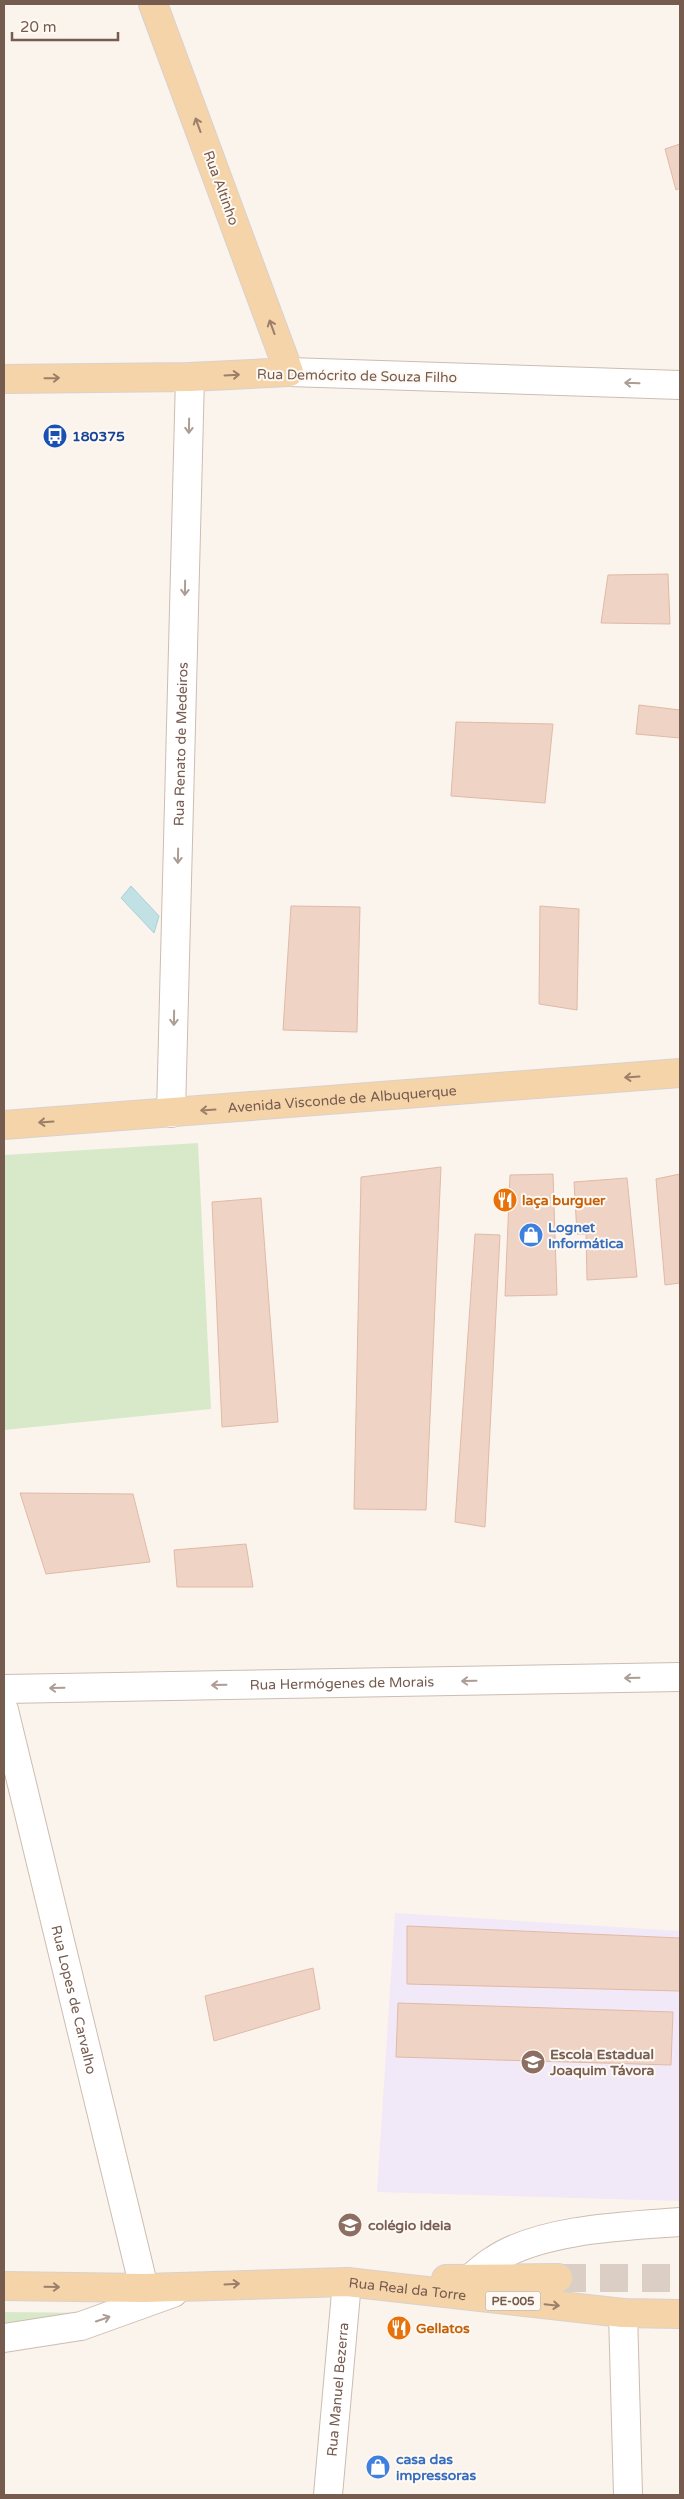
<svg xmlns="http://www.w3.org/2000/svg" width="684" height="2499" viewBox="0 0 684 2499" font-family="'Varela Round',sans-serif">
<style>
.education{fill:#f1e8f8}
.green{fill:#d8e9ca}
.water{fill:#c1e1e4;stroke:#a8d1d6}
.building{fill:#efd3c5;stroke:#e1b9a6}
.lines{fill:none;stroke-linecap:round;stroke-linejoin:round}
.major-tunnel{stroke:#dacec5;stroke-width:28;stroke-dasharray:28 14;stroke-linecap:butt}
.minor-casing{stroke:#cdbcb1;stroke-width:30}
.major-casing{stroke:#d9d1ce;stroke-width:30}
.minor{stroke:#fff;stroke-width:28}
.major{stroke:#f5d4a9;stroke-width:28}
.oneway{stroke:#9c7f6a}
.oneway2{stroke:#ad9d95}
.labels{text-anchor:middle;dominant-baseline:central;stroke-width:4;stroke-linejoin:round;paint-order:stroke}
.shield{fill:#fef9f2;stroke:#9f8a80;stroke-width:1}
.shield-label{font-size:12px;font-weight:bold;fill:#765b4f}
.street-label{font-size:14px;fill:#765b4f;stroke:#fef9f2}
.transit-label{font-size:14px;font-weight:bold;fill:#164399;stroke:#fef9f2;text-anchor:start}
.food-label{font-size:14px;font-weight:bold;fill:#c56008;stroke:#fef9f2;text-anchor:start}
.shop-label{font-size:14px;font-weight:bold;fill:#366cbe;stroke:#fef9f2;text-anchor:start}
.education-label{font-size:14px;font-weight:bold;fill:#785e54;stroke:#fef9f2;text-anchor:start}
</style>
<rect width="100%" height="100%" fill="#fbf4ec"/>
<path class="education" d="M395,1913L680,1931V2201L377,2192Z"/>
<g class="green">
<path d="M198,1143L211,1409L4,1430V1155Z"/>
<path d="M4,2312L99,2313L4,2323Z"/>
</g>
<path class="water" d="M131,886L159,916L154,933L121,898Z"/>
<g class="building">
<path d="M680,144V188L676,190L665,149Z"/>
<path d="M668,574L670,624L601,623L608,575Z"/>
<path d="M639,705L680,710V738L636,734Z"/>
<path d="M456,722L553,724L545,803L451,796Z"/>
<path d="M291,906L360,907L357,1032L283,1030Z"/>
<path d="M540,906L579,909L577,1010L539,1004Z"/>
<path d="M441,1167L426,1510L354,1509L361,1177Z"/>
<path d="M553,1174L557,1295L505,1296L510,1175Z"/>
<path d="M680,1174V1283L665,1285L656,1179Z"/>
<path d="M627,1178L637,1277L587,1280L586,1234H577L574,1182Z"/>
<path d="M261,1198L278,1422L222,1427L212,1202Z"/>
<path d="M475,1234L500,1235L485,1527L455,1522Z"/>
<path d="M20,1493L133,1494L150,1562L46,1574Z"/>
<path d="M246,1544L253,1587H177L174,1550Z"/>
<path d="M407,1926L680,1938V1991L407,1984Z"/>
<path d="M313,1968L320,2009L214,2041L205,1996Z"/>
<path d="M398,2003L673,2012L671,2065L396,2057Z"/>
</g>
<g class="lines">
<path class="major-tunnel" d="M558,2278H680"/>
<defs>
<g id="minor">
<path d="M289,372L680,385"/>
<path id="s1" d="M171,1113L190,377"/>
<path id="s2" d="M4,1689L680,1677"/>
<path id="s3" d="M4,1710L144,2288"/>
<path d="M470,2279C478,2272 485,2265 494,2260C540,2229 626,2226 680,2222"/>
<path d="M623,2313L628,2495"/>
<path d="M4,2338L81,2326L173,2293"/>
<path id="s4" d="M328,2495L347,2282"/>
</g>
<g id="major">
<path d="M4,379L190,377L289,372L153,4"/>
<path id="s5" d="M4,1125L680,1073"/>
<path d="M446,2279L558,2278"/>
<path id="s6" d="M4,2286L144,2288L347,2282L623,2313L680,2314"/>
</g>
</defs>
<use href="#minor" class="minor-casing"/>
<use href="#major" class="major-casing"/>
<use href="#minor" class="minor"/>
<use href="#major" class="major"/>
</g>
<defs><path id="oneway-shaft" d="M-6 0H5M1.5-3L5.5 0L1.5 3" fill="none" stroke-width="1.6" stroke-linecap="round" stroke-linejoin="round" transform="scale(1.25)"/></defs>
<g class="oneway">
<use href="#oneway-shaft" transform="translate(198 125) rotate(-110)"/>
<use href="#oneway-shaft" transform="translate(272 327) rotate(-110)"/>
<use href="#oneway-shaft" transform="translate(232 375) rotate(-3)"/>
<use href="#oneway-shaft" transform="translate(52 378) rotate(-1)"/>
<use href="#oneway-shaft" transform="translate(632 1077) rotate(176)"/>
<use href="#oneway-shaft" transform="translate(208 1110) rotate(176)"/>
<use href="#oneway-shaft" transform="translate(46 1122) rotate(176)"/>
<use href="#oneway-shaft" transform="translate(232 2284) rotate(-3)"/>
<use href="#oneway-shaft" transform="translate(52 2287) rotate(1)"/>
<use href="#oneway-shaft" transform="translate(552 2305) rotate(6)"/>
</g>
<g class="oneway2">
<use href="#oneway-shaft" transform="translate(632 383) rotate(-178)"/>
<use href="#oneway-shaft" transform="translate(189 426) rotate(91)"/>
<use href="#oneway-shaft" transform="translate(185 588) rotate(91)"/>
<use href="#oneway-shaft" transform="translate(178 856) rotate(91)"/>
<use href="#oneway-shaft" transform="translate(174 1018) rotate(91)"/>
<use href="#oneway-shaft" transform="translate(632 1678) rotate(179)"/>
<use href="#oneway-shaft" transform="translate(469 1681) rotate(179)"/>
<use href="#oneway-shaft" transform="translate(219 1685) rotate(179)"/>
<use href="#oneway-shaft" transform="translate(57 1688) rotate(179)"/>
<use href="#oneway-shaft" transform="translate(103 2319) rotate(-19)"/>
</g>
<defs>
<symbol id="bus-disc" viewBox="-11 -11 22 22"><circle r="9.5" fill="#1a4fb4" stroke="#fef9f2"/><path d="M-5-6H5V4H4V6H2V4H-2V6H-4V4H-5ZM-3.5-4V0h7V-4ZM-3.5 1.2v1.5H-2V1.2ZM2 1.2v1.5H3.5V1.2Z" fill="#fff"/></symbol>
<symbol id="restaurant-disc" viewBox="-11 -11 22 22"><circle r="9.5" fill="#e8710a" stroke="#fef9f2"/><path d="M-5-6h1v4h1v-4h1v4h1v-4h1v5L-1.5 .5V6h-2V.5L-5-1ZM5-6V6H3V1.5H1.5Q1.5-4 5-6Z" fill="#fff"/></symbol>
<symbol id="shop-disc" viewBox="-11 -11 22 22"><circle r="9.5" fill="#3f7fe0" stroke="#fef9f2"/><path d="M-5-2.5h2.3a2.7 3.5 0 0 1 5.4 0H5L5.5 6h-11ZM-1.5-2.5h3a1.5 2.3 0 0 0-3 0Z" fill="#fff"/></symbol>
<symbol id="school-disc" viewBox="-11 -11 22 22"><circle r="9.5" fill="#8d6e63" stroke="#fef9f2"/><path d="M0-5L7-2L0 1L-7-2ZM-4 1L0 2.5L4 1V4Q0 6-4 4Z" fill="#fff"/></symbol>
</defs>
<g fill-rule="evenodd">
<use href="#bus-disc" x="41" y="422" width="28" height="28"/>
<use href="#restaurant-disc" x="491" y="1186" width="28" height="28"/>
<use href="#shop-disc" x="517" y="1221" width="28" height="28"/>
<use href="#school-disc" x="519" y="2048" width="28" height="28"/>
<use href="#school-disc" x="336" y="2211" width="28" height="28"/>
<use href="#restaurant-disc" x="385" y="2314" width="28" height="28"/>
<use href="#shop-disc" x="364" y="2453" width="28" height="28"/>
</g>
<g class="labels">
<rect class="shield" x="485.5" y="2291.5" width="55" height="19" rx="4"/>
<g class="shield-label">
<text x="513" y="2301">PE-005</text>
</g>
<g class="street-label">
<text transform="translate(221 188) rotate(70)">Rua Altinho</text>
<text transform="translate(357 376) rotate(1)">Rua Demócrito de Souza Filho</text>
<text stroke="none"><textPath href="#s1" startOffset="369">Rua Renato de Medeiros</textPath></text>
<text stroke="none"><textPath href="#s5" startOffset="339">Avenida Visconde de Albuquerque</textPath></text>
<text stroke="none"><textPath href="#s2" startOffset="338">Rua Hermógenes de Morais</textPath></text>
<text stroke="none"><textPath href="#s3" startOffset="298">Rua Lopes de Carvalho</textPath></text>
<text stroke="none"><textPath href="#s6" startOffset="404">Rua Real da Torre</textPath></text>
<text stroke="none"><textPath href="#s4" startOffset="106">Rua Manuel Bezerra</textPath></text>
</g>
<g class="transit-label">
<text x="72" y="436">180375</text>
</g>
<g class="food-label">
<text x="522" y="1200">laça burguer</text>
<text x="416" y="2328">Gellatos</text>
</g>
<g class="shop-label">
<text x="548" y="1227">Lognet<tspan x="548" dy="16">Informática</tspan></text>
<text x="396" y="2459">casa das<tspan x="396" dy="16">impressoras</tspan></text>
</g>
<g class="education-label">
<text x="550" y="2054">Escola Estadual<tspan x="550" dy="16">Joaquim Távora</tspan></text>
<text x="368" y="2225">colégio ideia</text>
</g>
</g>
<rect width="684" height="2499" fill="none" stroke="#765b4f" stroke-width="10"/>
<path d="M12 32v8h106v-8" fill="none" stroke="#765b4f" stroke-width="2.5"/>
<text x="20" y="32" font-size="15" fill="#765b4f" stroke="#fef9f2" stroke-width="4" paint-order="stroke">20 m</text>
</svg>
